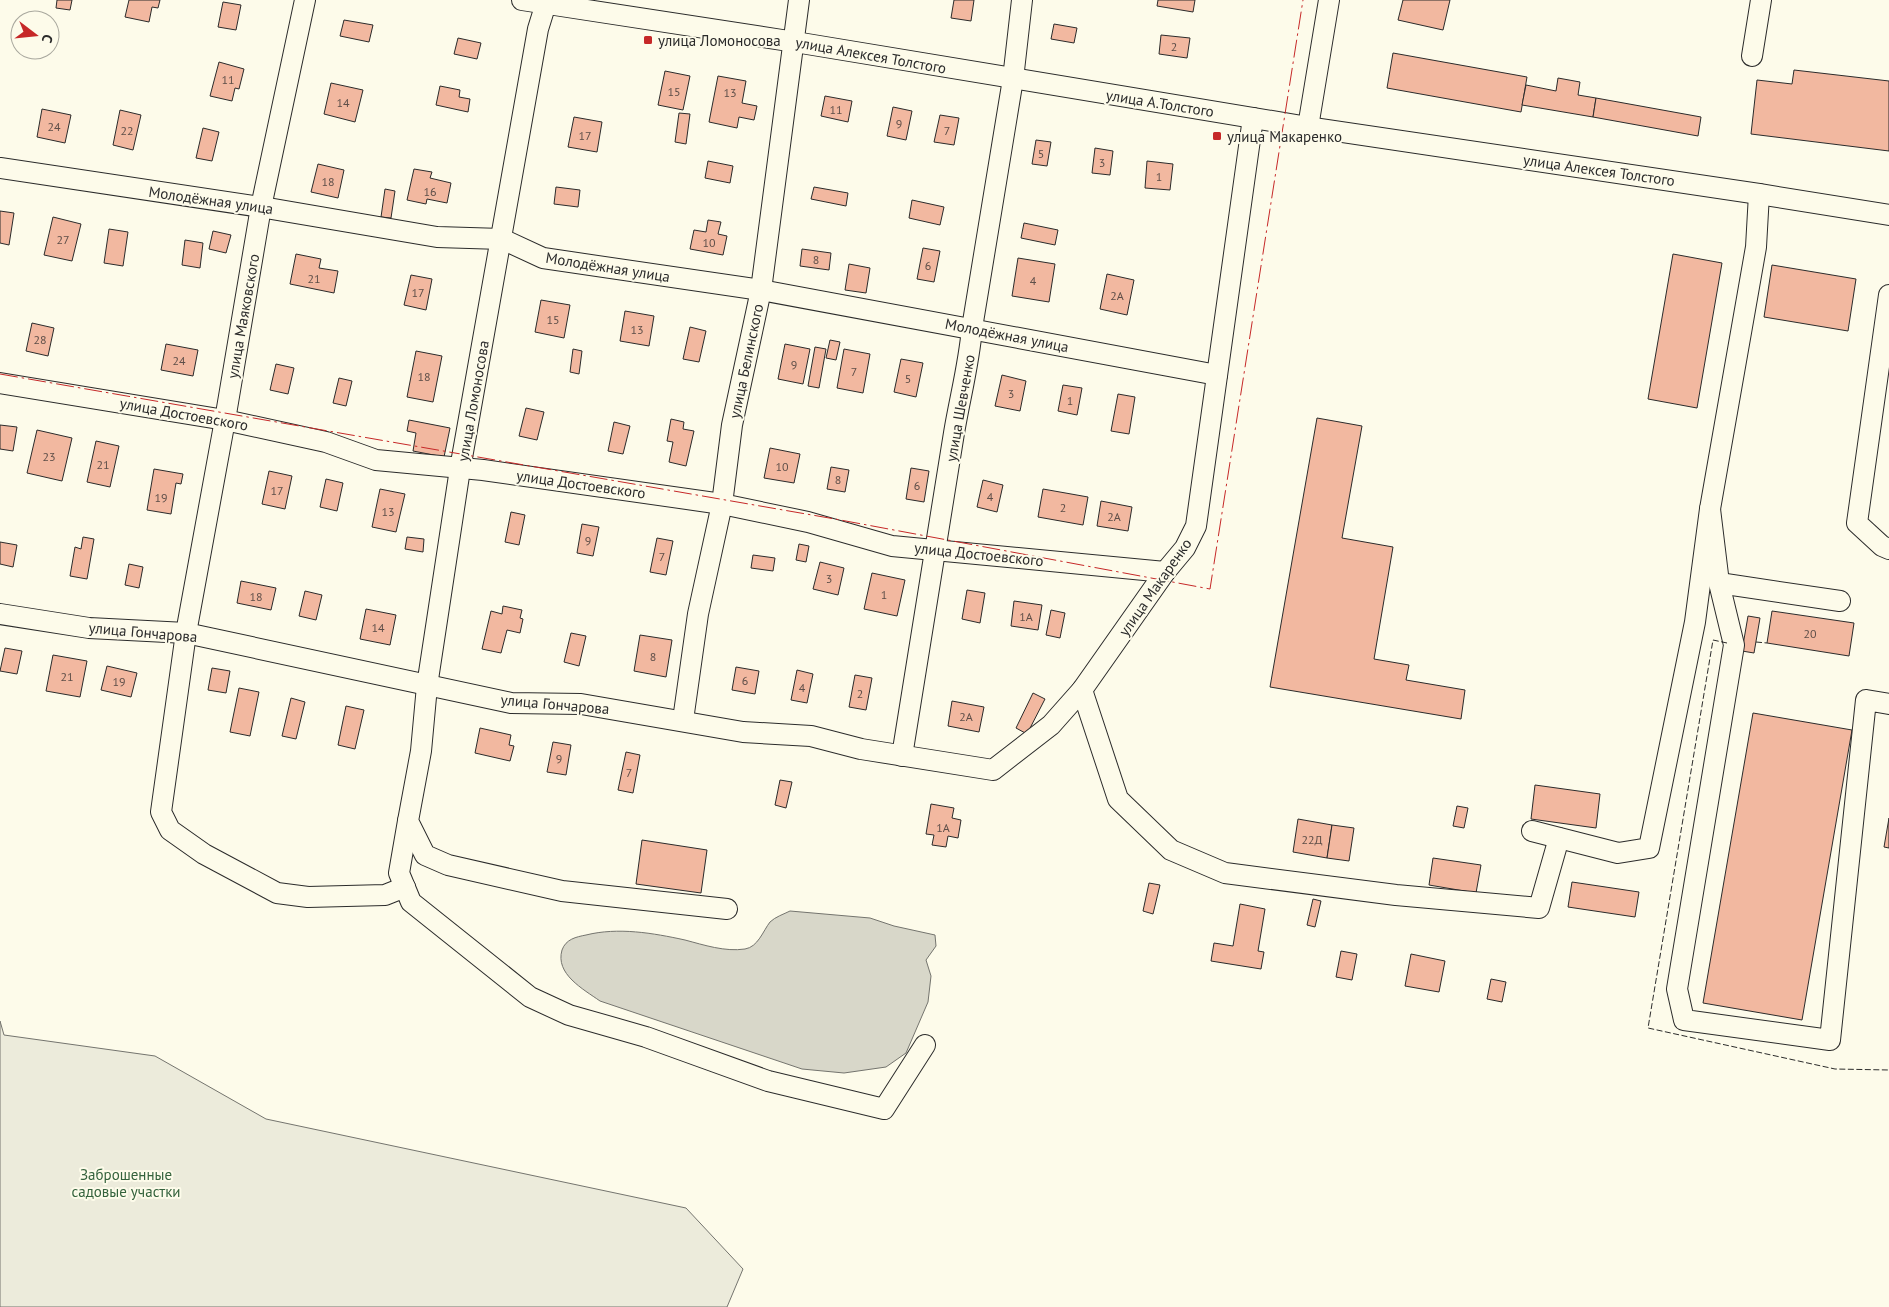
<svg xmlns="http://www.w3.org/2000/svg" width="1889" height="1307" viewBox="0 0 1889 1307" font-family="'PT Sans',sans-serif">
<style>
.green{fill:#ecebdb;stroke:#74746e}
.water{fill:#d8d7c9;stroke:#74746e}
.building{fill:#f2b8a0;stroke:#2b2b2b}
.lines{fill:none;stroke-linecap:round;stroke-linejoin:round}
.minor-casing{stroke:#2b2b2b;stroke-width:22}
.minor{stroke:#fdfbea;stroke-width:20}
.fence{stroke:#2b2b2b;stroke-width:1;stroke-dasharray:6 2.5;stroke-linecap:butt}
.power{stroke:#c62828;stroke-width:1;stroke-dasharray:18 4 2.5 4;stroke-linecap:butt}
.poi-dot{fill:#c62828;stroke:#fdfbea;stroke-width:2}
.labels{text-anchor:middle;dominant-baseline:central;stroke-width:4;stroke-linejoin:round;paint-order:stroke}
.number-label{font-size:12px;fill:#5d4e48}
.poi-label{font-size:15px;fill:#2b2b2b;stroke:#fdfbea;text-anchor:start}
.street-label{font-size:15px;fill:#2b2b2b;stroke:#fdfbea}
.park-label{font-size:15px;fill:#34623c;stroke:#fdfbea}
</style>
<rect width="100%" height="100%" fill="#fdfbea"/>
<path class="green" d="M0,1021L4,1035L155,1056L266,1119L686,1208L743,1269L727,1307H0Z"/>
<path class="water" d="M790,911L870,918L894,926L935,935L936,946L926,960L931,976L928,1002L906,1053L886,1067L844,1073L802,1069L600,1001C583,989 555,974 562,950C566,939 576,937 586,935C618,927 653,933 685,940C704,945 725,952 745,949C758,947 763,931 770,922C775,917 784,914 790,911Z"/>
<g class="building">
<path d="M57,0H72L70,10L56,8Z"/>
<path d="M129,0H160L158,8L152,7L149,22L125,17Z"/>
<path d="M954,0H974L971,21L951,18Z"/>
<path d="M1158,0H1195L1193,12L1157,6Z"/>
<path d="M1403,0H1450L1443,30L1398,20Z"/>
<path d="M223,2L241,5L236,30L218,27Z"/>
<path d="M344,20L373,25L369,42L340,36Z"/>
<path d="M1054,24L1077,28L1074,43L1051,39Z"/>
<path d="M1161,35L1190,38L1187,58L1159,54Z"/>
<path d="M458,38L481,43L477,59L454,54Z"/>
<path d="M1393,53L1527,77L1521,112L1387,88Z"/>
<path d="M219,62L244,69L239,89L235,88L232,101L210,96Z"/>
<path d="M1794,70L1889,81V151L1751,134L1757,80L1792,84Z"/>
<path d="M665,71L690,76L683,110L658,105Z"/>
<path d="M718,76L746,81L742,103L757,106L754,120L739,117L737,128L709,122Z"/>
<path d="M1558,78L1580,82L1578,95L1596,98L1593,117L1522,105L1526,85L1556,91Z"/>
<path d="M331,83L363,90L355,122L324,114Z"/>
<path d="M440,86L460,90L459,97L470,99L468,112L436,105Z"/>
<path d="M825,96L852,101L848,122L821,116Z"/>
<path d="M1596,98L1701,117L1698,136L1593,117Z"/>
<path d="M893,107L912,111L906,140L887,136Z"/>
<path d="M42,109L71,115L65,143L37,137Z"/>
<path d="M120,110L141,115L133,150L113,145Z"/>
<path d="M679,113L690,114L686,144L675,142Z"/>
<path d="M940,115L959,118L954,145L934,142Z"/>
<path d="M574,117L602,122L597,152L568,147Z"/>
<path d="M203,128L219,132L212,161L196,158Z"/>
<path d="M1036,140L1051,142L1047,166L1032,164Z"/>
<path d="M1095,148L1113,151L1110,175L1092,173Z"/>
<path d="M708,161L733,166L730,183L705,178Z"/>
<path d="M1147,161L1173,164L1170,190L1145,188Z"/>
<path d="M318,164L344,170L338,198L311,192Z"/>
<path d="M414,169L432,172L430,178L451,183L447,203L427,199L426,204L407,200Z"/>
<path d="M556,187L580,190L578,207L554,204Z"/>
<path d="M814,187L848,193L846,206L811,199Z"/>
<path d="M385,189L395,191L391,218L381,217Z"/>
<path d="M912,200L944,207L940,225L909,218Z"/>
<path d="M0,211L14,213L9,245L0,243Z"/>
<path d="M53,217L81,224L72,261L44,255Z"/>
<path d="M708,220L721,222L718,234L727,236L723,255L690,249L694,230L706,232Z"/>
<path d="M1024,223L1058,230L1055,245L1021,238Z"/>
<path d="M109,229L128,232L123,266L104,263Z"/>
<path d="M213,231L231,235L226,253L209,249Z"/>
<path d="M185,240L203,243L200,268L182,265Z"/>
<path d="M923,248L940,251L934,282L917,279Z"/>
<path d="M802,249L831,253L829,270L800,266Z"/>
<path d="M296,254L321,259L319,268L338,271L334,293L290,284Z"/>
<path d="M1673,254L1722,263L1697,408L1648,399Z"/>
<path d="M1018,258L1055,264L1049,302L1012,296Z"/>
<path d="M849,264L870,268L866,293L845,290Z"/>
<path d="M1772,265L1856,279L1848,331L1764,317Z"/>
<path d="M1107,274L1134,280L1127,315L1100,309Z"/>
<path d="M411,275L432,279L426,310L404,305Z"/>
<path d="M541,300L570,305L564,338L535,332Z"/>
<path d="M625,311L654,316L649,346L620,341Z"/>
<path d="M32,323L54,328L48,356L26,351Z"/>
<path d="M690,327L706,331L699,362L683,359Z"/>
<path d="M830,340L840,342L836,360L826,358Z"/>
<path d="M166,344L198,350L193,376L161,370Z"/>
<path d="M785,344L810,349L803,384L778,379Z"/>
<path d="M815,347L826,349L819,388L808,386Z"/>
<path d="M573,349L582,351L579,374L570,372Z"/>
<path d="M844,349L870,354L863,393L837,388Z"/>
<path d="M416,351L442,356L433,402L407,397Z"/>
<path d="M901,359L923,363L916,397L894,392Z"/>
<path d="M276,364L294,368L288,394L270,390Z"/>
<path d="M1002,375L1026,381L1020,411L995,406Z"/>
<path d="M339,378L352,381L346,406L333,403Z"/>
<path d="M1063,385L1082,388L1077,415L1058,411Z"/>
<path d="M1118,394L1135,397L1129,434L1111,431Z"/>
<path d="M526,408L544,412L537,440L519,436Z"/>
<path d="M1317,418L1362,426L1342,538L1393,547L1374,659L1409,665L1406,680L1465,690L1461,719L1270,687Z"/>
<path d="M671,419L684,422L683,429L694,431L686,466L669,462L673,442L667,441Z"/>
<path d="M409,420L450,428L444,457L413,451L416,433L407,431Z"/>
<path d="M614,422L630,426L623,454L608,451Z"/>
<path d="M0,425L17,427L13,451L0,449Z"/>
<path d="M37,430L72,438L62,481L27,473Z"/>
<path d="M96,441L119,446L110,487L87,482Z"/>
<path d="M770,448L800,454L794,483L764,478Z"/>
<path d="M831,467L849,470L845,492L827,489Z"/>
<path d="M911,468L929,471L924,502L906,499Z"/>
<path d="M154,469L183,474L181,484L176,483L171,514L147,510Z"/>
<path d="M269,471L292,476L285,509L262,504Z"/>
<path d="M326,479L343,483L337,511L320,507Z"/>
<path d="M983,480L1003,485L997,512L977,507Z"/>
<path d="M380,489L405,494L396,532L372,527Z"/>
<path d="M1043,489L1088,497L1083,525L1038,517Z"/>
<path d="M1101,501L1132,507L1128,531L1097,526Z"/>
<path d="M511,512L525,515L519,545L505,542Z"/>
<path d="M582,524L599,527L593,556L577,553Z"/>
<path d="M83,537L94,539L87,579L70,576L75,547L81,549Z"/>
<path d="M407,537L424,539L423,552L405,549Z"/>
<path d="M657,538L673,541L666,575L650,572Z"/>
<path d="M0,542L17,545L13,567L0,564Z"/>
<path d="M799,544L809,546L806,562L796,560Z"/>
<path d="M753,555L775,558L773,571L751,568Z"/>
<path d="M820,562L844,568L838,595L813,589Z"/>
<path d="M129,564L143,567L139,588L125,585Z"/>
<path d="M872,573L905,580L897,616L864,609Z"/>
<path d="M241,581L276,588L271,610L237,603Z"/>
<path d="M967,590L985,593L980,623L962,619Z"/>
<path d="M305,591L322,595L316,620L299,616Z"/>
<path d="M1014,601L1042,605L1038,630L1011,626Z"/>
<path d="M503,606L522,610L520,618L523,619L520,633L507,630L501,653L482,649L491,611L502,614Z"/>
<path d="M366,609L396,615L390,645L360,639Z"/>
<path d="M1051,610L1065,613L1060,638L1046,635Z"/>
<path d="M1772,611L1854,623L1849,656L1767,643Z"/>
<path d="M1748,616L1760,618L1754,653L1742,651Z"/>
<path d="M571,633L586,636L579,666L564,662Z"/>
<path d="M640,635L672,640L666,677L634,671Z"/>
<path d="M5,648L22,651L17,674L0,671Z"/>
<path d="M53,655L87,661L80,697L46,691Z"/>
<path d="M107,666L137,673L131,697L101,690Z"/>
<path d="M736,667L759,671L755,694L732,690Z"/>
<path d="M212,668L230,671L226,693L208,690Z"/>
<path d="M797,670L813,674L807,703L791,700Z"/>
<path d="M855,675L872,678L866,710L849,707Z"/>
<path d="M239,688L259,692L250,736L230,732Z"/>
<path d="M1033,693L1045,699L1027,734L1016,728Z"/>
<path d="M291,698L305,702L296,739L282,736Z"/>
<path d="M952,701L984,707L979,732L948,726Z"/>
<path d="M346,706L364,710L355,749L338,745Z"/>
<path d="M1753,713L1852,730L1802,1020L1703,1003Z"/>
<path d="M480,728L511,735L509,745L514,746L510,761L475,753Z"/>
<path d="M553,742L571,745L566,775L547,772Z"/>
<path d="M626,752L640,755L633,793L618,790Z"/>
<path d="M780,780L792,782L786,808L775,805Z"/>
<path d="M1535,785L1600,794L1596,828L1531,819Z"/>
<path d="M931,804L954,808L952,818L961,820L958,838L948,836L946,847L932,845L934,835L926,834Z"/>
<path d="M1457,806L1468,808L1464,828L1453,826Z"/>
<path d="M1889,818V848L1884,847Z"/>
<path d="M1298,819L1332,825L1327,858L1293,852Z"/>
<path d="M1332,825L1354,828L1349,861L1327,858Z"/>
<path d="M642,840L707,850L701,893L636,884Z"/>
<path d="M1433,858L1481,865L1476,893L1429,885Z"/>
<path d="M1572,882L1639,892L1635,917L1568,907Z"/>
<path d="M1149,883L1160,885L1153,914L1143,911Z"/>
<path d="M1313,899L1321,901L1315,927L1307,925Z"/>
<path d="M1240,904L1265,909L1258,951L1264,952L1261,969L1211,961L1214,943L1233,946Z"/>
<path d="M1341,951L1357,954L1352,980L1336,977Z"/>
<path d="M1411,954L1445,961L1439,992L1405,986Z"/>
<path d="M1491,979L1506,982L1502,1002L1487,999Z"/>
</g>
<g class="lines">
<defs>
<g id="minor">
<path d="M305,0L261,207L225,420L186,633L161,812L170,830L204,854L277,893L308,897L385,895L405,887"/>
<path d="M522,0L795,42L1308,127L1759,194L1889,215"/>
<path d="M547,0L538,29L460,469L427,686L421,751L408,821L425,855L448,865L562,891L727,909"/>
<path d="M1752,56L1761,0"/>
<path d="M1308,127L1329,0"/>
<path d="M0,168L261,207L437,237L502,239L543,258L761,290L1217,375"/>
<path d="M1889,295L1857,523L1882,546L1889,549"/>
<path d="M0,383L225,420L326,442L376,460L483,470L722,504L808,522L892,546L1165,572"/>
<path d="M1710,509L1719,583L1734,645L1677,989L1684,1020L1830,1040L1866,700L1889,704"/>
<path d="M1719,583L1840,601"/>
<path d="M0,614L89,628L186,633L511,703L581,704L743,732L811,736L861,749L993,770L1051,725L1082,690L1165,572L1185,548L1196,526L1253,118"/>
<path d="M1082,690L1118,799L1171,850L1225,873L1396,895L1539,908L1559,838"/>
<path d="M683,720L698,614L722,504L732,425L761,290L799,0"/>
<path d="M902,756C920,648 937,540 954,433C960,397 969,364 972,328L1013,79L1022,0"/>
<path d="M408,821L399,873L411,902L530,997L569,1015L646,1037L768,1081L884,1109L925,1045"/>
<path d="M1532,831L1618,853L1649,848L1695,622L1710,509L1756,247L1759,194"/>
</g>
</defs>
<use href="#minor" class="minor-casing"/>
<use href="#minor" class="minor"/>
<g class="fence">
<path d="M1756,642L1767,643"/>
<path d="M1727,643L1713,640L1648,1028L1835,1069L1889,1070"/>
</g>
<path class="power" d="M0,374L835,519L1210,589L1303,0"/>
</g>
<g class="poi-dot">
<rect x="643" y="35" width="10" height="10" rx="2.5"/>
<rect x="1212" y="131" width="10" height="10" rx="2.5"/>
</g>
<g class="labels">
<g class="number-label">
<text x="1174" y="46">2</text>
<text x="228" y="79">11</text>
<text x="674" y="91">15</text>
<text x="730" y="92">13</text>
<text x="343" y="102">14</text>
<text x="836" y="109">11</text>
<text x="899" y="123">9</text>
<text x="54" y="126">24</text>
<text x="127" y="130">22</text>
<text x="947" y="130">7</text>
<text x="585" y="135">17</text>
<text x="1041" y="153">5</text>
<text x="1102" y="162">3</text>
<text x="1159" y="176">1</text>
<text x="328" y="181">18</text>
<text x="430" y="191">16</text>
<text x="63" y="239">27</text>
<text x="709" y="242">10</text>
<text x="816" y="259">8</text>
<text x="928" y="265">6</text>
<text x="314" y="278">21</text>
<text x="1033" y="280">4</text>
<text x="418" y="292">17</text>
<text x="1117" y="295">2А</text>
<text x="553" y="319">15</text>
<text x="637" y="329">13</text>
<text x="40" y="339">28</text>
<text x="179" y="360">24</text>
<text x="794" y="364">9</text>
<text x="854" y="371">7</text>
<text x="424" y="376">18</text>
<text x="908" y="378">5</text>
<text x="1011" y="393">3</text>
<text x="1070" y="400">1</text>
<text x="49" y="456">23</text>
<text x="103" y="464">21</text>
<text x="782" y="466">10</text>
<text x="838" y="479">8</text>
<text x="917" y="485">6</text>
<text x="277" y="490">17</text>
<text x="990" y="496">4</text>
<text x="161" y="497">19</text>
<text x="1063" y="507">2</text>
<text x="388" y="511">13</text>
<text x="1114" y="516">2А</text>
<text x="588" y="540">9</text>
<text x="662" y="556">7</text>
<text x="829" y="578">3</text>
<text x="884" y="594">1</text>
<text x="256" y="596">18</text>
<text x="1026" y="616">1А</text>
<text x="378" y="627">14</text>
<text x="1810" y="633">20</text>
<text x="653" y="656">8</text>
<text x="67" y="676">21</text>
<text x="745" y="680">6</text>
<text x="119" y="681">19</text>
<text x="802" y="687">4</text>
<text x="860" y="693">2</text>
<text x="966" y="716">2А</text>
<text x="559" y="758">9</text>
<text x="629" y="772">7</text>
<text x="943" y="827">1А</text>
<text x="1312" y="839">22Д</text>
</g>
<g class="poi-label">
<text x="658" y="40">улица Ломоносова</text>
<text x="1227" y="136">улица Макаренко</text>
</g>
<g class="street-label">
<text transform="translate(871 55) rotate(10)">улица Алексея Толстого</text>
<text transform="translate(1160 103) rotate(9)">улица А.Толстого</text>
<text transform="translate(1599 170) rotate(8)">улица Алексея Толстого</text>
<text transform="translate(211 200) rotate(8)">Молодёжная улица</text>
<text transform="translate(608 267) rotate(9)">Молодёжная улица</text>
<text transform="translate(243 316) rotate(-80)">улица Маяковского</text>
<text transform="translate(1007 335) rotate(11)">Молодёжная улица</text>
<text transform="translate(746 361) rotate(-78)">улица Белинского</text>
<text transform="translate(473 401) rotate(-80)">улица Ломоносова</text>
<text transform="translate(960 408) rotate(-80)">улица Шевченко</text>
<text transform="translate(184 414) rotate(10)">улица Достоевского</text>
<text transform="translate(581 484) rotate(8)">улица Достоевского</text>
<text transform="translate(979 554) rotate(6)">улица Достоевского</text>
<text transform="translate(1155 587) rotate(-55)">улица Макаренко</text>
<text transform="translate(143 632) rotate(5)">улица Гончарова</text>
<text transform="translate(555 704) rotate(5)">улица Гончарова</text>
</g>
<g class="park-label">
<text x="126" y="1174">Заброшенные<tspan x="126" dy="17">садовые участки</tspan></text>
</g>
</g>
<g transform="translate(35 35) rotate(106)"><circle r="24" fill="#fdfbea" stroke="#a9a89e"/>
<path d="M0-4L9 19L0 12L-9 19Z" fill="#c62828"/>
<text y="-8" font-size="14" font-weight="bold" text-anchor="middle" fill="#2b2b2b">С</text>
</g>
</svg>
